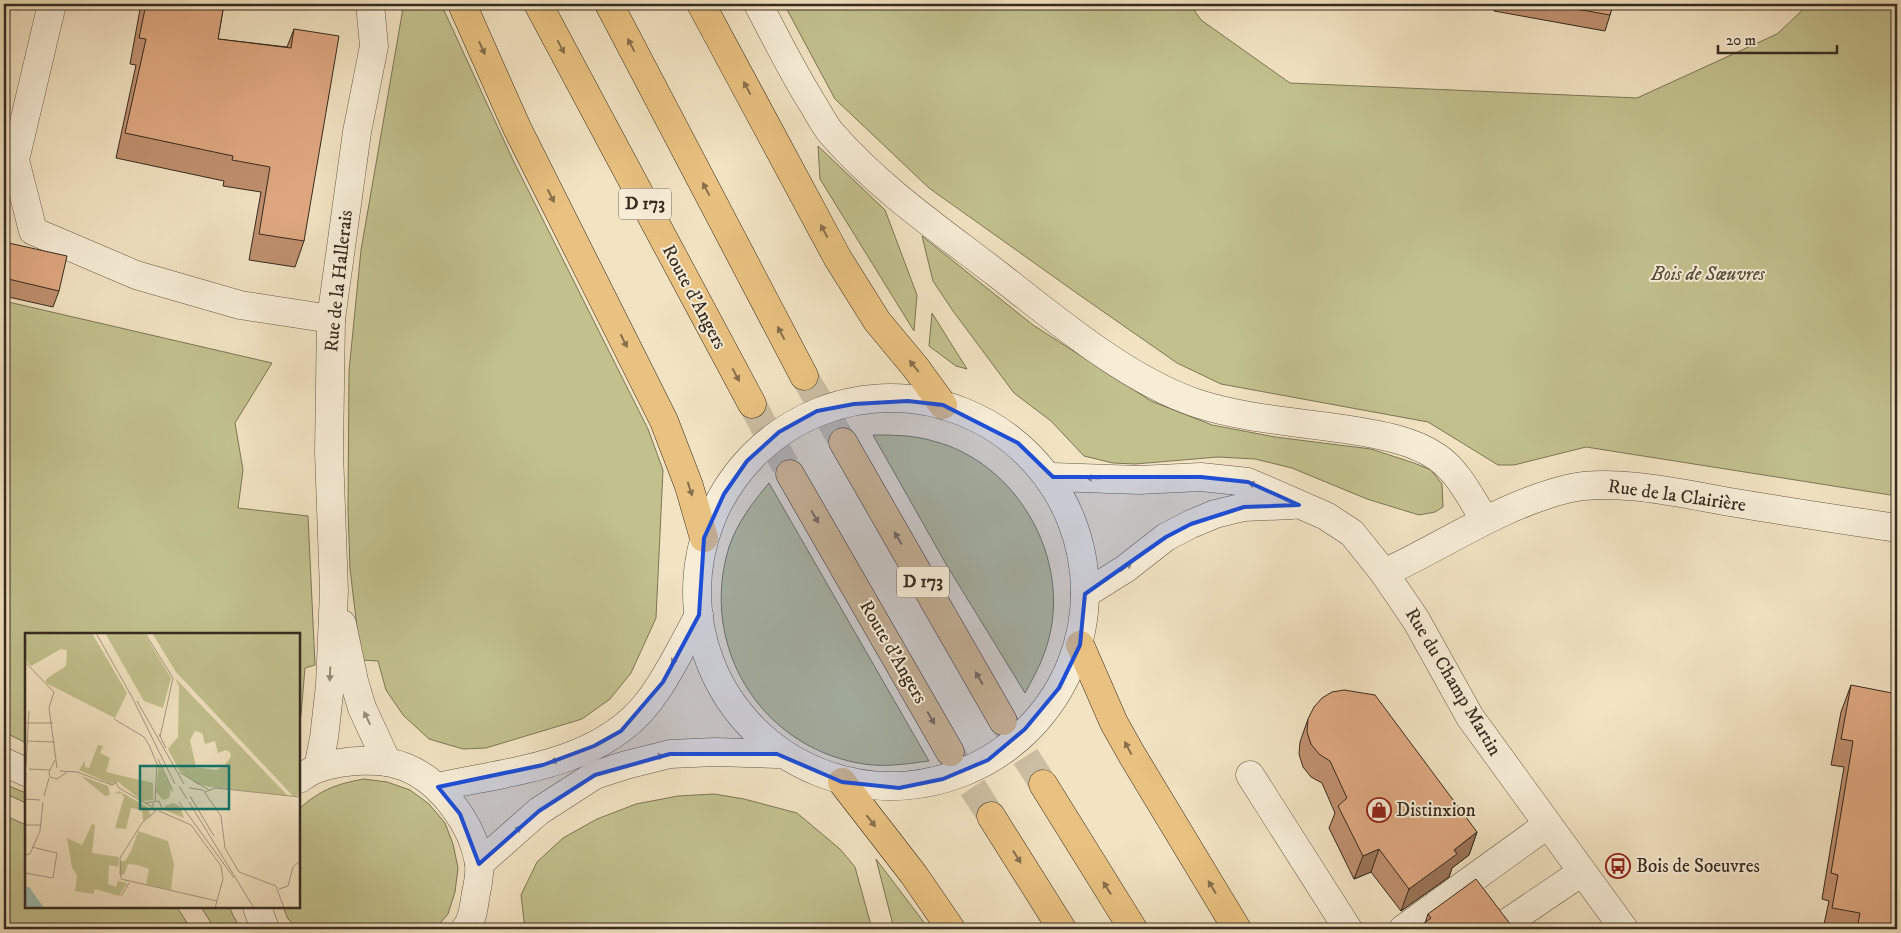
<svg xmlns="http://www.w3.org/2000/svg" width="1901" height="933" viewBox="0 0 1901 933" font-family="'IM FELL DW Pica',serif">
<style>
.green{fill:#c2c18e;stroke:#7c7657}
.lines{fill:none;stroke-linecap:round;stroke-linejoin:round}
.highway-tunnel{stroke:#ccbea2;stroke-width:28;stroke-dasharray:28 14;stroke-linecap:butt}
.minor-casing{stroke:#655948;stroke-width:29}
.highway-casing{stroke:#362b20;stroke-width:29}
.minor{stroke:#f7edd7;stroke-width:28}
.highway{stroke:#e9c281;stroke-width:28}
.wall{fill:#c0906f;stroke:#362b20}
.shaded-wall{fill:#9c765a;stroke:#362b20}
.building{fill:#dfa881;stroke:#362b20}
.oneway{fill:#876f4c}
.oneway2{fill:#968c7c}
.marked{fill:#1d4ed8;fill-opacity:0.2;stroke:#1d4ed8;stroke-width:4;stroke-linejoin:round}
.labels{text-anchor:middle;dominant-baseline:central;stroke-width:4;stroke-linejoin:round;paint-order:stroke}
.shield{fill:#f7edd7;stroke:#706557;stroke-width:1}
.shield-label{font-size:18px;font-weight:bold;fill:#362b20}
.park-label{font-size:19px;font-style:italic;fill:#59503c;stroke:#f7edd7}
.street-label{font-size:19px;fill:#362b20;stroke:#f7edd7}
.poi-label{font-size:19px;fill:#362b20;stroke:#f7edd7;text-anchor:start}
.inset-road{fill:none;stroke:#a79981;stroke-width:1}
.view{fill:#0f766e;fill-opacity:0.15;stroke:#0f766e;stroke-width:2.5}
.inset-edge{fill:none;stroke:#362b20;stroke-width:2.5}
</style>
<rect width="100%" height="100%" fill="#f2e3c2"/>
<filter id="stains"><feTurbulence type="fractalNoise" baseFrequency=".004" numOctaves="4"/><feColorMatrix values="0 0 0 0 .2 0 0 0 0 .09 0 0 0 0 .02 0 0 0 .5 -.17"/></filter>
<radialGradient id="worn" r=".72"><stop offset=".6" stop-color="#630" stop-opacity="0"/><stop offset="1" stop-color="#630" stop-opacity=".3"/></radialGradient>
<g class="green">
<path d="M403,4H441L513,160L648,429L663,470L656,618L631,673L610,699L582,719L486,748L463,749L429,739L403,715L386,690L378,661L361,660L350,569L348,510L349,371L361,250L402,14Z"/>
<path d="M784,4H1190L1201,20L1290,83L1637,98L1777,34L1809,4H1897V496L1586,447L1514,465H1498L1428,422L1221,384L1177,363L1078,294L929,188L835,99Z"/>
<path d="M818,146L885,210L917,295L914,331L820,179Z"/>
<path d="M922,236L1033,325L1151,401L1212,425L1275,437L1371,449L1414,463L1431,470L1442,484L1443,507L1435,512L1419,515L1367,499L1292,468L1255,459L1218,457L1135,464L1113,463L1084,456L1051,421L1014,393L953,311L933,281Z"/>
<path d="M4,301L272,363L235,423L243,470L238,508L308,516L315,665L305,668L301,715L299,719V634H26V743L4,732Z"/>
<path d="M932,313L967,369L956,366L929,346Z"/>
<path d="M873,435C894,435 913,435 933,441C1016,462 1070,556 1049,638C1044,658 1035,675 1025,693L946,564Z"/>
<path d="M769,483L929,761C906,764 882,768 858,763C758,744 699,644 729,547C737,523 753,502 769,483Z"/>
<path d="M364,779L387,782L410,790L429,804L445,823L453,844L458,868L455,892L448,914L435,929H298L288,919L283,907H299V809C320,790 336,784 364,779Z"/>
<path d="M4,784L26,793V803L4,793Z"/>
<path d="M714,794L744,799L797,813L840,849L855,867L872,929H525L521,895L537,862L563,838L597,819L636,804L678,796Z"/>
<path d="M4,815L26,825V907H177L191,929H4Z"/>
<path d="M876,859L929,929H894Z"/>
<path d="M201,907H229L240,929H215Z"/>
</g>
<g class="lines">
<g class="highway-tunnel">
<path d="M804,376L843,442"/>
<path d="M752,404L790,474"/>
<path d="M1003,721L1043,784"/>
<path d="M950,752L991,816"/>
</g>
<defs>
<g id="minor">
<path d="M52,4L15,160L33,231L136,275L240,305L331,319"/>
<path d="M758,4C776,38 793,73 814,106C820,116 825,126 832,134C879,188 940,230 996,273C1054,318 1127,380 1196,403C1240,418 1297,422 1344,429C1375,434 1411,439 1437,457C1459,472 1471,499 1485,520"/>
<circle cx="891" cy="592" r="194"/>
<path d="M1053,477L1139,480L1201,477L1248,482L1326,516L1352,533L1384,573L1416,620L1470,717L1624,929"/>
<path d="M1384,573C1445,545 1501,505 1567,489C1614,477 1688,495 1736,503C1790,512 1843,520 1897,528"/>
<path d="M1085,594L1125,569L1166,537L1191,524L1215,514L1244,507L1292,505"/>
<path d="M342,624L354,681L362,708L387,762"/>
<path d="M4,762L26,772"/>
<path d="M318,768L324,738L330,685L334,591L329,452L331,319L357,132L374,46L370,4"/>
<path d="M1250,775L1348,929"/>
<path d="M299,779C305,775 312,770 319,768C343,760 382,757 405,767C441,781 473,825 479,863C480,872 478,884 476,893C474,904 473,921 465,929"/>
<path d="M438,787C510,771 601,765 649,701C669,675 683,644 699,615"/>
<path d="M479,864L539,811L595,775L626,765L670,754L715,752L777,754"/>
<path d="M257,907L265,929"/>
<path d="M1403,929L1547,825"/>
<path d="M1513,929L1508,922L1582,872"/>
</g>
<g id="highway">
<path d="M462,4L517,128L664,421L689,486L704,538"/>
<path d="M538,4L752,404"/>
<path d="M609,4L804,376"/>
<path d="M701,4L837,257L877,321L916,368L943,405"/>
<path d="M843,442L1003,721"/>
<path d="M790,474L950,752"/>
<path d="M1080,645L1114,723L1132,755L1237,929"/>
<path d="M842,782L914,875L951,929"/>
<path d="M1043,784L1133,929"/>
<path d="M991,816L1062,929"/>
</g>
</defs>
<use href="#minor" class="minor-casing"/>
<use href="#highway" class="highway-casing"/>
<use href="#minor" class="minor"/>
<use href="#highway" class="highway"/>
</g>
<g class="wall">
<path d="M141,4H224L218,39L287,47L294,29L304,241L295,267L249,260L261,192L223,186L224,181L116,158L136,65L130,64Z"/>
<path d="M1495,4H1613L1610,15L1605,31L1494,11Z"/>
<path d="M4,242L59,291L53,307L4,296Z"/>
<path d="M1851,685L1897,929H1823L1829,901L1822,899L1844,767L1831,765L1841,712Z"/>
<path d="M1308,719L1477,832L1469,855L1452,868L1449,877L1401,911L1371,872L1354,879L1329,828L1335,813L1322,783L1311,777L1303,767L1299,754L1300,742Z"/>
<path d="M1428,914L1514,929L1425,923Z"/>
</g>
<g class="shaded-wall">
<path d="M1477,832L1469,855L1452,868L1449,877L1401,911L1409,889L1454,850Z"/>
<path d="M1379,849L1371,872L1354,879L1363,856Z"/>
</g>
<g class="building">
<path d="M146,4H224L218,39L291,48L294,29L339,36L304,241L259,234L270,167L232,160L233,156L125,133L146,39L139,38Z"/>
<path d="M1548,4H1613L1610,15Z"/>
<path d="M4,242L67,256L59,291L4,278Z"/>
<path d="M1851,685L1897,694V929H1857L1860,913L1832,908L1838,875L1831,873L1853,741L1841,739Z"/>
<path d="M1344,690L1375,695L1477,832L1454,850L1457,854L1409,889L1379,849L1363,856L1338,806L1347,798L1330,761L1319,754L1311,744L1307,732L1308,719L1314,707L1322,698L1332,692Z"/>
<path d="M1476,879L1514,929H1416L1431,918L1428,914Z"/>
</g>
<defs><path id="oneway-solid" d="M-6-.8H1V-3.2L6.5 0L1 3.2V.8H-6Z" transform="scale(1.25)"/></defs>
<g class="oneway">
<use href="#oneway-solid" transform="translate(631 45) rotate(-118)"/>
<use href="#oneway-solid" transform="translate(561 47) rotate(62)"/>
<use href="#oneway-solid" transform="translate(482 48) rotate(66)"/>
<use href="#oneway-solid" transform="translate(747 88) rotate(-118)"/>
<use href="#oneway-solid" transform="translate(706 189) rotate(-118)"/>
<use href="#oneway-solid" transform="translate(551 196) rotate(63)"/>
<use href="#oneway-solid" transform="translate(824 231) rotate(-118)"/>
<use href="#oneway-solid" transform="translate(781 333) rotate(-118)"/>
<use href="#oneway-solid" transform="translate(624 341) rotate(63)"/>
<use href="#oneway-solid" transform="translate(914 366) rotate(-129)"/>
<use href="#oneway-solid" transform="translate(736 375) rotate(62)"/>
<use href="#oneway-solid" transform="translate(690 489) rotate(72)"/>
<use href="#oneway-solid" transform="translate(815 517) rotate(60)"/>
<use href="#oneway-solid" transform="translate(898 538) rotate(-120)"/>
<use href="#oneway-solid" transform="translate(979 678) rotate(-120)"/>
<use href="#oneway-solid" transform="translate(931 718) rotate(60)"/>
<use href="#oneway-solid" transform="translate(1128 748) rotate(-118)"/>
<use href="#oneway-solid" transform="translate(871 821) rotate(52)"/>
<use href="#oneway-solid" transform="translate(1017 857) rotate(58)"/>
<use href="#oneway-solid" transform="translate(1212 887) rotate(-121)"/>
<use href="#oneway-solid" transform="translate(1107 888) rotate(-122)"/>
</g>
<g class="oneway2">
<use href="#oneway-solid" transform="translate(1093 478) rotate(-177)"/>
<use href="#oneway-solid" transform="translate(1255 485) rotate(-158)"/>
<use href="#oneway-solid" transform="translate(1126 567) rotate(-37)"/>
<use href="#oneway-solid" transform="translate(675 658) rotate(118)"/>
<use href="#oneway-solid" transform="translate(330 674) rotate(92)"/>
<use href="#oneway-solid" transform="translate(367 718) rotate(-115)"/>
<use href="#oneway-solid" transform="translate(657 757) rotate(-13)"/>
<use href="#oneway-solid" transform="translate(557 760) rotate(160)"/>
<use href="#oneway-solid" transform="translate(516 831) rotate(-41)"/>
</g>
<path class="marked" d="M908,401L943,405L1018,443L1053,477H1201L1248,482L1299,505L1244,507L1191,524L1166,537L1085,594L1080,645L1059,688L1025,729L988,760L943,779L899,788L842,782L777,754H670L595,775L539,811L479,864L460,814L438,787L543,765L594,746L621,731L663,682L699,615L704,538L724,494L747,461L779,432L817,411L854,404Z"/>
<defs>
<symbol id="shop-ring" viewBox="-11 -11 22 22"><circle r="9.5" fill="#f7edd7" stroke="#8f2418" stroke-width="1.5"/><path d="M-5-2.5h2.3a2.7 3.5 0 0 1 5.4 0H5L5.5 6h-11ZM-1.5-2.5h3a1.5 2.3 0 0 0-3 0Z" fill="#8f2418"/></symbol>
<symbol id="bus-ring" viewBox="-11 -11 22 22"><circle r="9.5" fill="#f7edd7" stroke="#8f2418" stroke-width="1.5"/><path d="M-5-6H5V4H4V6H2V4H-2V6H-4V4H-5ZM-3.5-4V0h7V-4ZM-3.5 1.2v1.5H-2V1.2ZM2 1.2v1.5H3.5V1.2Z" fill="#8f2418"/></symbol>
</defs>
<g fill-rule="evenodd">
<use href="#shop-ring" x="1365" y="796" width="28" height="28"/>
<use href="#bus-ring" x="1604" y="852" width="28" height="28"/>
</g>
<g class="labels">
<g class="shield">
<rect x="619" y="188.5" width="52" height="31" rx="4"/>
<rect x="897" y="566.5" width="52" height="31" rx="4"/>
</g>
<g class="shield-label">
<text x="645" y="204">D 173</text>
<text x="923" y="582">D 173</text>
</g>
<g class="park-label">
<text x="1708" y="274">Bois de Sœuvres</text>
</g>
<g class="street-label">
<text transform="translate(339 281) rotate(-84)">Rue de la Hallerais</text>
<text transform="translate(694 297) rotate(62)">Route d'Angers</text>
<text transform="translate(1677 496) rotate(8)">Rue de la Clairière</text>
<text transform="translate(893 652) rotate(60)">Route d'Angers</text>
<text transform="translate(1453 682) rotate(59)">Rue du Champ Martin</text>
</g>
<g class="poi-label">
<text x="1396" y="810">Distinxion</text>
<text x="1636" y="866">Bois de Soeuvres</text>
</g>
</g>
<g transform="translate(25 633)">
<rect width="275" height="275" fill="#f2e3c2"/>
<path d="M0,0H67L102,60L90,85L21,50V46L41,33L42,17L36,16L6,33L0,26ZM80,0H119L146,45L138,75L119,68ZM127,0H275V162L268,163L151,39ZM150,45L263,163L185,154L172,151L154,137L143,116L153,104L154,53ZM170,98L177,100L180,111L190,108L193,120L201,117L205,119L206,124L198,134L191,137L171,134L165,107ZM73,112L78,113L75,120L85,125L81,139L128,150V167L117,168L93,149L86,151L54,137L60,128V134L64,135ZM134,130L146,155L144,165L138,167L131,159ZM56,143L83,153L85,162L80,163ZM94,158L122,174L126,182L118,188L117,177L106,175L101,196L90,195L99,164L96,160L89,161ZM148,170L155,173L159,185L140,177V173ZM67,191L70,192L67,220L94,224L93,234L84,232L83,251L91,254L93,248L102,250L94,263L70,256L68,261L50,258L52,242L47,235L42,205L57,212ZM113,198L143,208L149,231L146,257L121,251L124,236L113,232L103,231L99,242L94,241L95,228H100L106,218Z" fill="#c2c18e" fill-rule="evenodd"/>
<path d="M0,253L5,255L19,275H0Z" fill="#9bbeb4"/>
<path class="inset-road" d="M71,0L107,64L150,151M120,0L148,45L135,104M0,29L29,59L24,75L32,135M112,68L159,151M89,86L119,104L124,112L132,131L130,168M0,90H28M134,101L141,115M3,108L30,109M133,126L148,158M30,127L24,139L25,144L32,146L42,139M1,134L4,78M4,136L25,137M35,138L52,139L87,152M154,139L184,157M87,152L91,150L94,155L127,174M154,153L162,166M164,155L178,157L196,183L200,215L214,239L251,253L259,275M0,156L1,140M180,159L190,155L275,164M19,163L24,145M165,163L189,203M0,166L15,167M154,169L209,245M164,169L229,275M120,170L134,168L137,176L128,177V170M131,178L117,190L95,225L96,246L192,268M134,178L166,192L196,233L198,246L190,275M0,192H16M0,222L5,221L15,198L18,169M0,240L28,245L32,220L7,214M254,256L263,253L268,234L275,228M96,263L104,250"/>
<path class="view" d="M115,133H204V176H115Z"/>
<rect width="275" height="275" class="inset-edge"/>
</g>
<rect width="1901" height="933" fill="none" stroke="#f2e3c2" stroke-width="20"/>
<rect x="5" y="5" width="1891" height="923" fill="none" stroke="#362b20" stroke-width="2.5"/>
<rect x="10" y="10" width="1881" height="913" fill="none" stroke="#362b20"/>
<path d="M1718 45v8h119v-8" fill="none" stroke="#362b20" stroke-width="2.5"/>
<text x="1726" y="45" font-size="15" fill="#362b20" stroke="#f7edd7" stroke-width="4" paint-order="stroke">20 m</text>
<rect width="100%" height="100%" filter="url(#stains)"/>
<rect width="100%" height="100%" fill="url(#worn)"/>
</svg>
